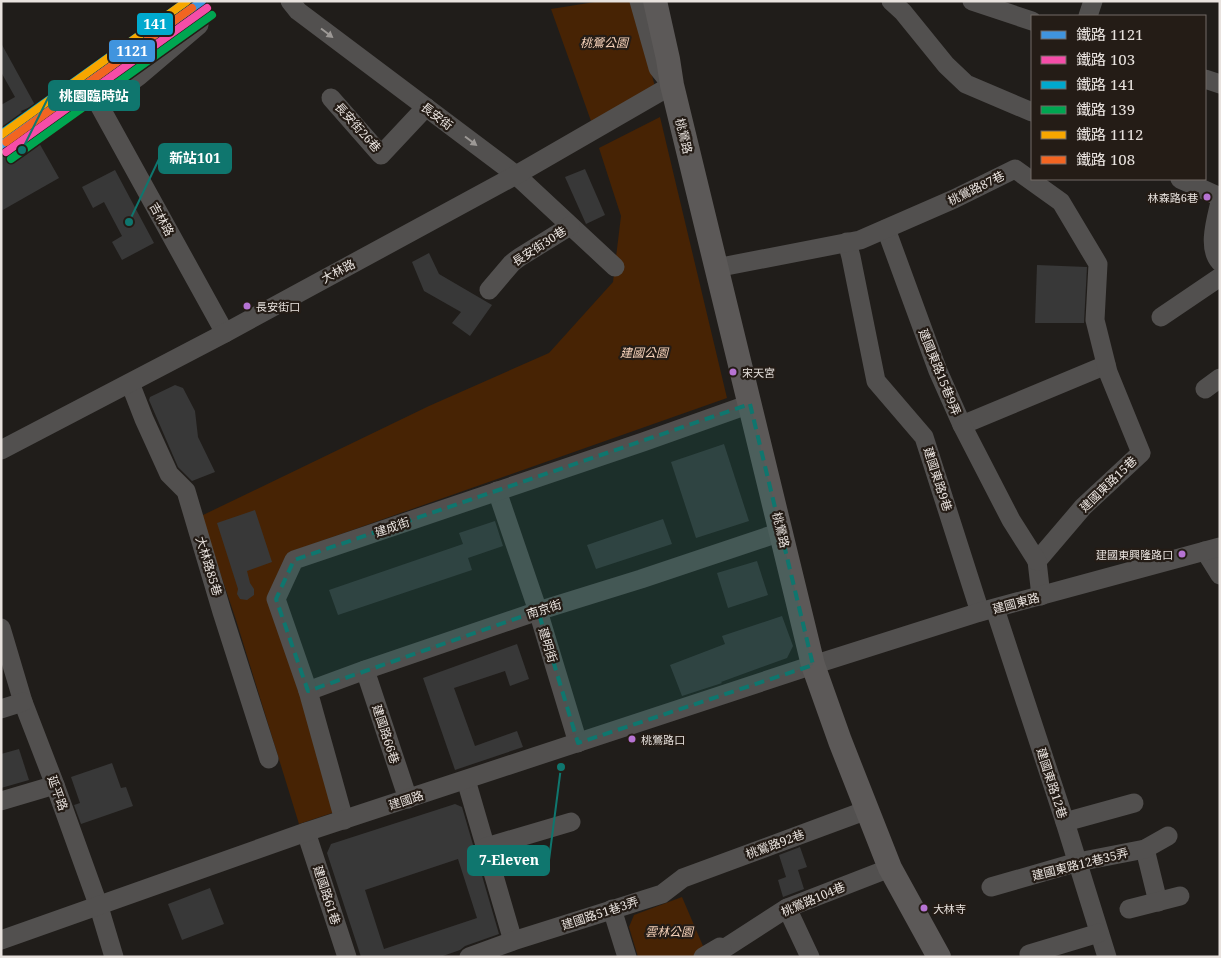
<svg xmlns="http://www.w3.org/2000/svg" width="1221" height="958" viewBox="0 0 1221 958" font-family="'Noto Serif','Noto Sans TC',serif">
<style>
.green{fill:#472304}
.building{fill:#383838;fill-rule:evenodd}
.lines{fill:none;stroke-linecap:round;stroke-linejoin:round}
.minor{stroke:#52504f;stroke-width:19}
.major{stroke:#5c5958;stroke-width:24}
.rail-1-casing{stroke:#241c16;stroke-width:11}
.rail-2-casing{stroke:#241c16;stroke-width:11}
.rail-3-casing{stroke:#241c16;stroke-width:11}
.rail-4-casing{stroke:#241c16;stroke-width:11}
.rail-5-casing{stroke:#241c16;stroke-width:11}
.rail-6-casing{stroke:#241c16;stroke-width:11}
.rail-1{stroke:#4094de;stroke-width:8}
.rail-2{stroke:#f54da8;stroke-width:8}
.rail-3{stroke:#00a9ce;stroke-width:8}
.rail-4{stroke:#00a651;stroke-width:8}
.rail-5{stroke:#f7a600;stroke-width:8}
.rail-6{stroke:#f26522;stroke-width:8}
.oneway{fill:#9d9996}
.marked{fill:#0f766e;fill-opacity:0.2;stroke:#0f766e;stroke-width:4;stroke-dasharray:10 6;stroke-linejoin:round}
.bus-dot{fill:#b673d3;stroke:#241c16;stroke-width:2}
.labels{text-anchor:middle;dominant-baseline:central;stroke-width:4.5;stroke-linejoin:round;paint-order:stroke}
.bus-label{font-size:11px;fill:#e8e2de;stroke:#241c16;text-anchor:start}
.park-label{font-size:12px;font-style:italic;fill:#f5d1b9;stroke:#241c16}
.street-label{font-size:12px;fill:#e8e2de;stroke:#241c16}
.leader{fill:none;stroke:#0f766e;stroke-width:2}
.callout-dot{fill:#0f766e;stroke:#241c16;stroke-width:2}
.callout{fill:#0f766e;stroke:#0f766e;stroke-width:2}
.callout-label{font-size:14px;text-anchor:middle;font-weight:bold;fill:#fff}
.line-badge{stroke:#241c16;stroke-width:2}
.badge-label{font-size:14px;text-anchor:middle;font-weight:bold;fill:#fff}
</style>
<rect width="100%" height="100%" fill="#201d1a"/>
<g class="green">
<path d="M601,1H633L655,87L591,121L551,9Z"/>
<path d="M660,117L727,398L290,552L268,597L338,811L299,824L236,620L201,516L429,406L549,353L613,282L621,216L599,148Z"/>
<path d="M682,897L706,953L700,957H638L629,927L634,915Z"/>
</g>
<g class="building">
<path d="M1,43L35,105L21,111L59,178L1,211V105L15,97L1,72Z"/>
<path d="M585,169L605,215L586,224L565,177Z"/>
<path d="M115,170L154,243L122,260L112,242L122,236L104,202L93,208L82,187Z"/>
<path d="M429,253L439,274L492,305L470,336L452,323L461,312L424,291L412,262Z"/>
<path d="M1037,265L1087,267L1084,323H1035Z"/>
<path d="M175,385L183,388L195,411L198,437L215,472L192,481L178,467L149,400L150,397Z"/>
<path d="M724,444L749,521L696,538L671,462Z"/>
<path d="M255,510L272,562L247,571L250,583L254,589V595L247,600L240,599L237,594L238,589L217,523Z"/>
<path d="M663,519L672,544L596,569L587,545Z"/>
<path d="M495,521L503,546L468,558L472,570L338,615L329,590L463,544L459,533Z"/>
<path d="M757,561L768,595L728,608L717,573Z"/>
<path d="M782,616L793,646L787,658L721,682L722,683L682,696L670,665L725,644L722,636Z"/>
<path d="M517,644L529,679L510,686L505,671L454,688L475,746L517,731L523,747L455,770L423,678Z"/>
<path d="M19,749L29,780L1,788V754Z"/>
<path d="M112,763L121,788L126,787L133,806L81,824L74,805L80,803L71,777Z"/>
<path d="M455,804L462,807L499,934L465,946L460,950L440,957H361L327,853L331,844ZM458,859L477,918L384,949L365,890Z"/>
<path d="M800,847L807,867L798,870L804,889L783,897L778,880L786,877L779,855Z"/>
<path d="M210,888L224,924L182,940L168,904Z"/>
</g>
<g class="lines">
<g class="minor">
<path d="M290,1L298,11L516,175L615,267"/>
<path d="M639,1L658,68L670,83"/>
<path d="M891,1L903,12L946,65L966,84L1032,112"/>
<path d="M972,1L1032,21"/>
<path d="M1088,16L1093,1"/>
<path d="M199,25L139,76L99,105L225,333"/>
<path d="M1205,79L1220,84"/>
<path d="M331,98L381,155L426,107"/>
<path d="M1180,179L1220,197"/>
<path d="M1220,202C1216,220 1207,248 1220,262"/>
<path d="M886,229L938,371L962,425L1106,365"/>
<path d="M847,242L851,257L876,381L924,437L980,612"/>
<path d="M716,268L860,240L954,199L1015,169L1061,202L1098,264L1095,320L1108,372L1141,453L1083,507L1037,561L1041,596"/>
<path d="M489,290L512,263L520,257L570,226"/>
<path d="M1161,317L1220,277"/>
<path d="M130,383L144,419L169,474L186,491L222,612L269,759"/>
<path d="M1205,389L1220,378"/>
<path d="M962,425L1011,520L1037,561"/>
<path d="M1,450L225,333L516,175L672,85"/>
<path d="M497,491L538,611L578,743"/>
<path d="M1205,551L1220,575"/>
<path d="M995,609L1065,822L1107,957"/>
<path d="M1,628L23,702L55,785L99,907L114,957"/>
<path d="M365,670L408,799"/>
<path d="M308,691L365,670L538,611L641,579L781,532"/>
<path d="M1,709L23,702"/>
<path d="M466,780L513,941"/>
<path d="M1,801L55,785"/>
<path d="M344,820L308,691L276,599L294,560L643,442L750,404"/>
<path d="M1065,822L1134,803"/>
<path d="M306,832L347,957"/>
<path d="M486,847L571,822"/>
<path d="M1145,849L1158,902"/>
<path d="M991,887L1078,862L1145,849L1168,836"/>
<path d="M787,908L810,957"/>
<path d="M612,909L627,957"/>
<path d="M1129,909L1180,896"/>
<path d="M1,940L306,832L813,665L980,612L1220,547"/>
<path d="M722,950L787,908L890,868"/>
<path d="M1029,954L1099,933"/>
<path d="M469,957L513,941L662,894L683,878L867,810"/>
<path d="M703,957L720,947L722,950"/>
</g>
<path class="major" d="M655,1L668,59L672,85L813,665L840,741L890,868L939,957"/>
<defs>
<path id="rail-1" d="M1,145L202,1"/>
<path id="rail-2" d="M6,152L207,8"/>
<path id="rail-3" d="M1,134L187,1"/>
<path id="rail-4" d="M11,159L212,15"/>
<path id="rail-5" d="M1,135L187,1"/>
<path id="rail-6" d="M6,142L192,8"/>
</defs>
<use href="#rail-1" class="rail-1-casing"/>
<use href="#rail-2" class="rail-2-casing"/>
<use href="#rail-3" class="rail-3-casing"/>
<use href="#rail-4" class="rail-4-casing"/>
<use href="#rail-5" class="rail-5-casing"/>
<use href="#rail-6" class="rail-6-casing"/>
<use href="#rail-1" class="rail-1"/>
<use href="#rail-2" class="rail-2"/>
<use href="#rail-3" class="rail-3"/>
<use href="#rail-4" class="rail-4"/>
<use href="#rail-5" class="rail-5"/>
<use href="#rail-6" class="rail-6"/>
</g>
<defs><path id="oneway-solid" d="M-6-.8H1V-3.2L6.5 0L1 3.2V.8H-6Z" transform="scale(1.25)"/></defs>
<g class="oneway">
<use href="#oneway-solid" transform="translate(327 33) rotate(37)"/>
<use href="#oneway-solid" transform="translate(471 141) rotate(37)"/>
</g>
<path class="marked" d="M750,404L813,665L578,743L538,611L308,691L276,599L294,560Z"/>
<g class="bus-dot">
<circle cx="1207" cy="197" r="4.5"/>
<circle cx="247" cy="306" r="4.5"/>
<circle cx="733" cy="372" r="4.5"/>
<circle cx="1182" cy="554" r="4.5"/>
<circle cx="632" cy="739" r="4.5"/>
<circle cx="924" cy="908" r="4.5"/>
</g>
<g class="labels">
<g class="bus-label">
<text x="1198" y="197" text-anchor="end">林森路6巷</text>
<text x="256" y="306">長安街口</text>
<text x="742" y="372">宋天宮</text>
<text x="1173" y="554" text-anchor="end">建國東興隆路口</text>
<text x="641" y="739">桃鶯路口</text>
<text x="933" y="908">大林寺</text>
</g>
<g class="park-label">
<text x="604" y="42">桃鶯公園</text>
<text x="644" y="352">建國公園</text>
<text x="669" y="931">雲林公園</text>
</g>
<g class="street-label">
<text transform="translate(437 116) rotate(37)">長安街</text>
<text transform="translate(358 127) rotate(48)">長安街26巷</text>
<text transform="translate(684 136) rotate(76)">桃鶯路</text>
<text transform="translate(976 188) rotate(-26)">桃鶯路87巷</text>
<text transform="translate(162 219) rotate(61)">吉林路</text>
<text transform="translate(539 246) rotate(-33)">長安街30巷</text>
<text transform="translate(338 271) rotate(-28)">大林路</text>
<text transform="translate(940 372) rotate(68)">建國東路15巷9弄</text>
<text transform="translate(938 479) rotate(72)">建國東路9巷</text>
<text transform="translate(1108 484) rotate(-44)">建國東路15巷</text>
<text transform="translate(392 527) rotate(-19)">建成街</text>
<text transform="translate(781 530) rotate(76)">桃鶯路</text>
<text transform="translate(209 566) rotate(73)">大林路85巷</text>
<text transform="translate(1016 603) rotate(-15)">建國東路</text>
<text transform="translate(544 609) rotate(-18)">南京街</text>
<text transform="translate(548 645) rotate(73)">建明街</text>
<text transform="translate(386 734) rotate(72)">建國路66巷</text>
<text transform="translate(1052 783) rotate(72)">建國東路12巷</text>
<text transform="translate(58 793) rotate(70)">延平路</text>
<text transform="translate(406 800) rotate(-18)">建國路</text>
<text transform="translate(775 844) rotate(-20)">桃鶯路92巷</text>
<text transform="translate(1080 864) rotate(-14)">建國東路12巷35弄</text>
<text transform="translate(327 895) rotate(72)">建國路61巷</text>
<text transform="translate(813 899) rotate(-23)">桃鶯路104巷</text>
<text transform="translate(600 913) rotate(-18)">建國路51巷3弄</text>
</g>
</g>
<path class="leader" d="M22 150L49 96M129 222L159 159M561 767L549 860"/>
<g class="callout-dot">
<circle cx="22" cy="150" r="5"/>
<circle cx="129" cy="222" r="5"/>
<circle cx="561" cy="767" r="5"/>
</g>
<g class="callout">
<rect x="49" y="81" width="90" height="29" rx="5"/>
<rect x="159" y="144" width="72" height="29" rx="5"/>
<rect x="468" y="846" width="81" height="29" rx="5"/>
</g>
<g class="callout-label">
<text x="94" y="101">桃園臨時站</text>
<text x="195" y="163">新站101</text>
<text x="509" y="865">7-Eleven</text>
</g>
<g class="line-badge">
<rect x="136" y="12" width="38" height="24" rx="5" fill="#00a9ce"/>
<rect x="108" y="39" width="48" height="24" rx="5" fill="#4094de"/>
</g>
<g class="badge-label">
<text x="155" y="29">141</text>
<text x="132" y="56">1121</text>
</g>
<rect width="1221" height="958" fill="none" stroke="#e8e2de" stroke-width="5"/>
<rect x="1031" y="15" width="175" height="165" fill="#241c16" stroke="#726b66"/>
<rect x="1041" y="31" width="25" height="8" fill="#4094de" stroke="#726b66"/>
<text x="1076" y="40" font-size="15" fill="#e8e2de">鐵路 1121</text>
<rect x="1041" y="56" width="25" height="8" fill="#f54da8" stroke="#726b66"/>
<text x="1076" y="65" font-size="15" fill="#e8e2de">鐵路 103</text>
<rect x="1041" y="81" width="25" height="8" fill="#00a9ce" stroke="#726b66"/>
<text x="1076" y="90" font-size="15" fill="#e8e2de">鐵路 141</text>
<rect x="1041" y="106" width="25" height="8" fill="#00a651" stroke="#726b66"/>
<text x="1076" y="115" font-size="15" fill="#e8e2de">鐵路 139</text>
<rect x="1041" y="131" width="25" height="8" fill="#f7a600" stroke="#726b66"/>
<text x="1076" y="140" font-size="15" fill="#e8e2de">鐵路 1112</text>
<rect x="1041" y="156" width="25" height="8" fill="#f26522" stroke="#726b66"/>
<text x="1076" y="165" font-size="15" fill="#e8e2de">鐵路 108</text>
</svg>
